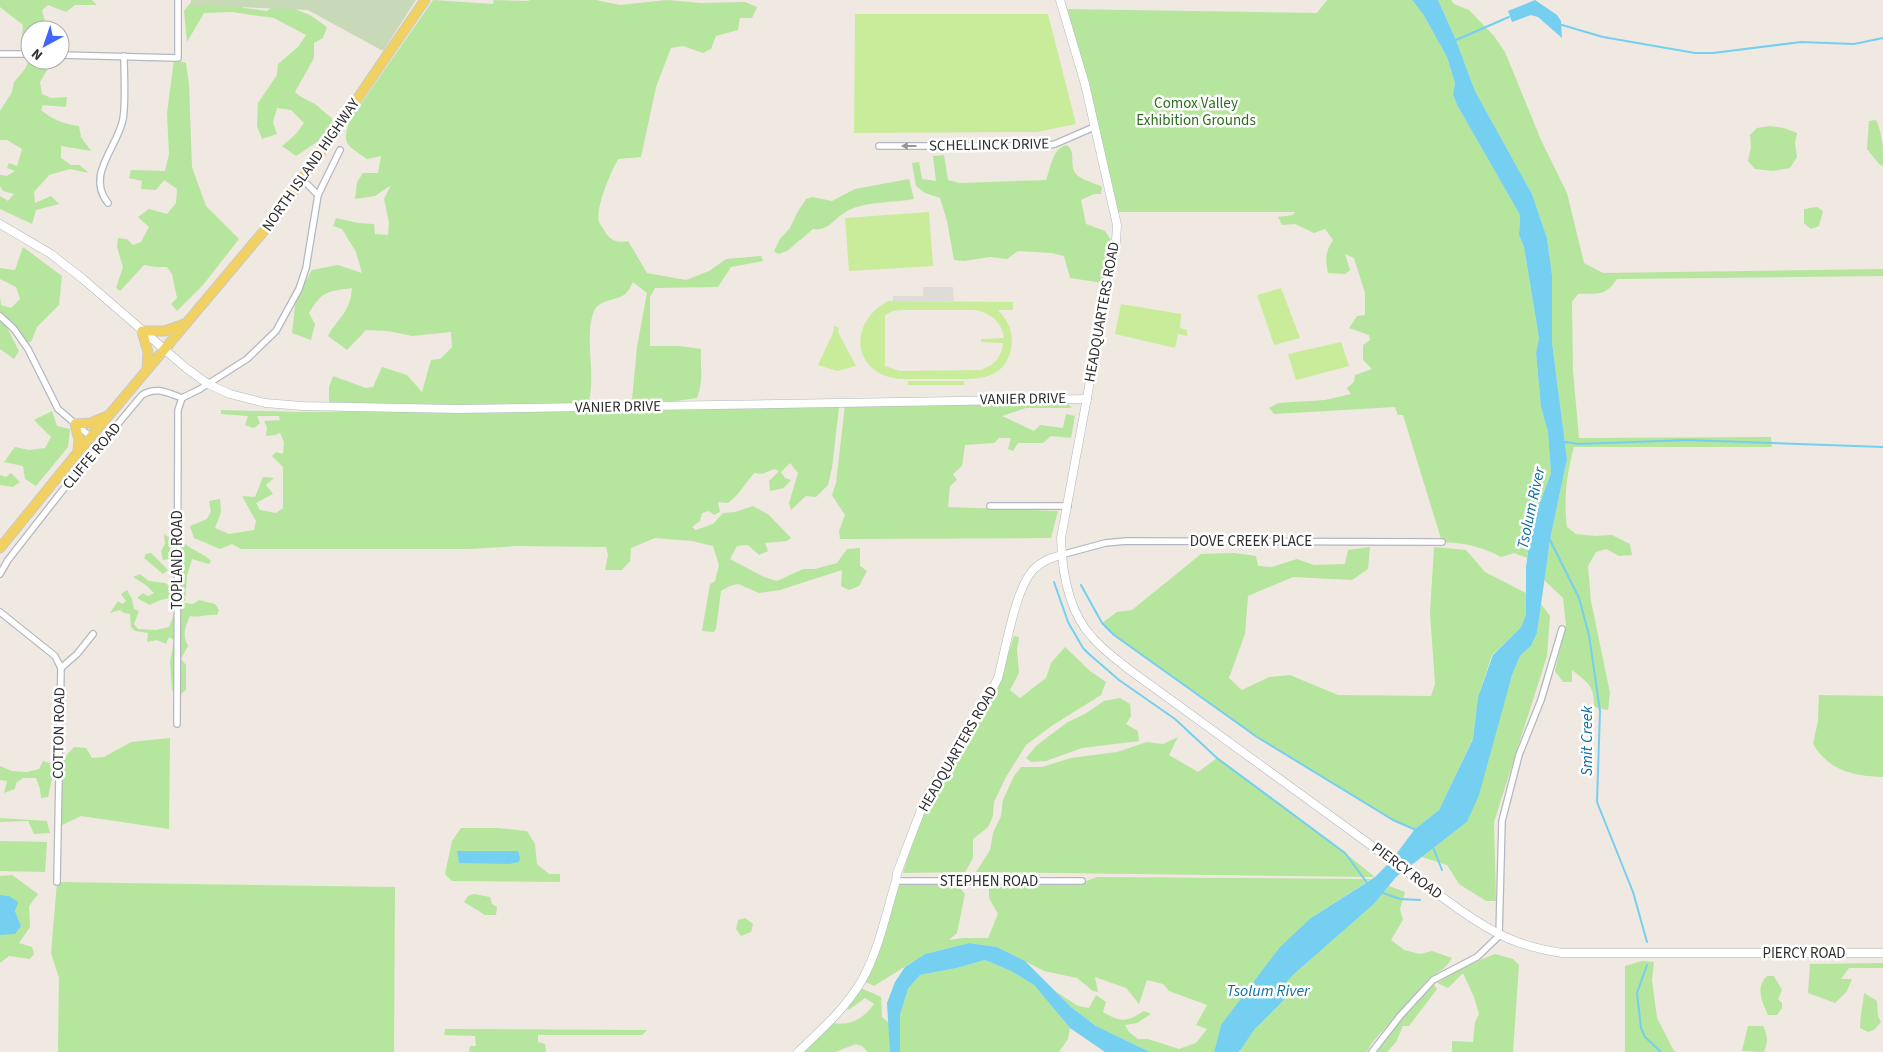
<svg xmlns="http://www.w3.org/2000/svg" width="1883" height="1052" viewBox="0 0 1883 1052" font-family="'Source Sans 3',sans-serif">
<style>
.green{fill:#b6e59e;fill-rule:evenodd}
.cemetery{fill:#c8d9b8}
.pitch{fill:#c9ec9a;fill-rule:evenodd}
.plaza{fill:#dfdcd8}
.water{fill:#75cff0}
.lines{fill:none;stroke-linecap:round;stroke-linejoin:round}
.stream{stroke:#75cff0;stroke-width:2}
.street-casing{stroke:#b4b7c1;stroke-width:8}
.secondary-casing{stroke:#b4b7c1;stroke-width:9}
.primary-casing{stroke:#c9c9c9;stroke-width:11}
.street{stroke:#fff;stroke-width:5.5}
.secondary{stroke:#fff;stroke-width:8}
.primary{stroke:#f2d163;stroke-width:9}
.oneway{fill:#969696}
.labels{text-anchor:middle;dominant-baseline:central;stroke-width:5;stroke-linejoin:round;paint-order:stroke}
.park-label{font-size:15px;fill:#2c6e1b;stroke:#fff}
.street-label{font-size:15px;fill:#2e2e2e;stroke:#fff}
.water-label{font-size:16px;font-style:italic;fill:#0d6fa3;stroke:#fff}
</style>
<rect width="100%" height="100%" fill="#efe9e1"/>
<g class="green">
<path d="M0,0H92L97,5H75L66,12L48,5L42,10L47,30H30V48H24L22,36L23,25L0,7Z"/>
<path d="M281,0L292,8L310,15L327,27L323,38L314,43V58L295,92C301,98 306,99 313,103C320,107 324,113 331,117L334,125L326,136L296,156L282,146L295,135L304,123L291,110L277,108L273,122L277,134L262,139L257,126L258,103L277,75L278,64L298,47L306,35L274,18L232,12L204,13L187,42L184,11L192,1L236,3L244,8L267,11Z"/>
<path d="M433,0L493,4L494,0L528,1L530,0H596L620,5L667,0L701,3L745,2L757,7L752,18H740L738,30L716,36L711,49L703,53L683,46L671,48L656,87L641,157L618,159C611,172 595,208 599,222C600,225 604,229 605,232C611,241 618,243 628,241L647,273L686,280L709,271L726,259L761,256L763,261L731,267L718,287L655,288L650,297V346H680L701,349C700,369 704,379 697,398L669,402L632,400L637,347L647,293L633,282C631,286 628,292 624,295C615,301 600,299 594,311C583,338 598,378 587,407H329V387L333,376L366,388L373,387L382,367L407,375L422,392L431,360L440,359L452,347L451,332L412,336L388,331L366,330L347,350L328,336C338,317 350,314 352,288C327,292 323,290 309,313L315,324L311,340L292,333L296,298L312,270L338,265L362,273L356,252L342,229L333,226L336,218L358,223L374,224L375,234L388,235L389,222L384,199L391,185L375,196L355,199L357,182L363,173H378L381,156L367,159C347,145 342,146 349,121Z"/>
<path d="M1327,0H1412L1423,14L1447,57L1455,83L1453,94L1457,105L1520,215L1519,235L1524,247L1539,338L1536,353L1541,407L1548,432L1551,473L1532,524L1527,558L1514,553L1501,557C1481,546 1464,543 1442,542L1403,415H1398L1395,407L1274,414L1269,408L1278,403L1325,400L1351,394L1347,388L1354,382L1355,375L1372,369L1363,360V345L1370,340L1369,335L1349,328L1357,316L1365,315V293L1354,258L1345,254L1350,270L1345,274L1328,273C1325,259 1325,253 1333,240L1325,229L1314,233L1295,224L1282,225L1278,217L1293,215L1295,212H1114L1063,9L1317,13Z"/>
<path d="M1438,0H1451L1454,4L1469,10L1494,36L1505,52L1541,140L1567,193L1584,263L1603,273L1883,269V276L1617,279C1605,297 1598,293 1578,294L1572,302L1573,371L1579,438L1771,437L1772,447H1574C1567,472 1563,501 1567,527L1576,534L1596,536L1612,535L1630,544L1632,555L1619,556L1606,549L1596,552L1588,566L1591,601L1610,693L1608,710L1594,707C1595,686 1587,682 1572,670V682H1563L1555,671L1566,625L1563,598L1544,580L1550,540L1567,459L1552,342V275L1547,238L1532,194L1475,91L1456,40Z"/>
<path d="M29,60L52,62L40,82L42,94L51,98L67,97L66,107L43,105L41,110C53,120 64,124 79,126L81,137L91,151L61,146V158L71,165H79L89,173L70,169L49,175L34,192L35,203L51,196L59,204L36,210L32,224L0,209V196L8,201L14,194L3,191L0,186V175L7,176L15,171L7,168L9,163L17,166L22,149L7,140H0V111L12,92L14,82L25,69Z"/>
<path d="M174,60L186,63L189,85L192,167L206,206L239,239L203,285L177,311L171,304L177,298L172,274L167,267H156L144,265L120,291L116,288L123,267L117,247L118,238L127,239L133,245L141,242L149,227L138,217L149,209L167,214L176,203L177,189L164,180L156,190L141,189L142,181L129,178L131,170L165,171L169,154L167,113Z"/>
<path d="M1876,120C1883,135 1883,149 1883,166L1879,164L1867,149L1869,121Z"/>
<path d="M1770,126L1784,128L1797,133L1795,143L1797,157L1790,168L1773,171L1755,169L1748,161L1751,147L1750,135L1757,128Z"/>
<path d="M1067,145C1076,153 1070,161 1074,171C1078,180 1094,182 1102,187L1101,194H1094L1081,200L1086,224L1105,231L1111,240L1103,283L1070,278L1064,256L1052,253L1018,251L1007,259L990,257L964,261L954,260L947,221L940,198L925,193L916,186L912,163L919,162L922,179L936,181L933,156L944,155L948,180L960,183L1046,180C1051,168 1052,148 1067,145Z"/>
<path d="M909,179L914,199C893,203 868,201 849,210C835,217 828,232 813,229L787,251L778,254L774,251L780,239L790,228L797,213L806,199L812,197L832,201L855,189Z"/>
<path d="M1817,207L1823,211L1819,226L1811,229L1804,223V209Z"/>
<path d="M23,247L62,276L59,305L37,327L31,342H23L0,313V296L1,305L11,308L20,299L16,287L0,279V268L15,270Z"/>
<path d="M0,322L6,326L19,351L14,359L0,349Z"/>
<path d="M1068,404L1072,408H1026L1002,416L1034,431L1040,425L1063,428L1066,414L1075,416L1071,438L1051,436L1043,443H1018L1013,451L1008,449L1011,438H999L994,443L965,445L962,466L953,474L957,480L950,486L948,507L1058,511L1051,538L840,539L839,531L845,515L832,495L836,483L845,405Z"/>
<path d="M839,407L832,468L828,485L816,497L806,496L791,510L789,503L798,473L790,463L781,472L785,478L791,480L784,488L770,491L769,481L779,471L774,469L762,474L754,473L736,496L728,503L718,502L720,512L714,515L709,511L702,513L700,521L692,527L696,530L713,524L723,513L735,512L753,506L769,515L791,538L787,541L765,543L768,551L759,555L748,545L737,546L730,559L764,577L777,581L803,569H815L837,563L847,549L860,548V566L867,571L859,586L849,590L841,586L842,570L780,590L759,593L738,584L730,586L721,591L716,629L714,632L702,631L710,584L715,581L719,565L713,546L692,541L655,538L631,548L630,561L622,570H605L608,555L606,547L516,546L470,549H241L232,544L220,549L194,538L190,526L207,519L211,512L209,501L220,499L221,512L215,528L229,534L254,530L256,521L242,496L255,497L263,477L274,478L266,485L273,494L256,503L260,510L276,513L283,508V467L272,456L276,452L283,454L284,442L280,433L275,435L266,436L267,427L264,421L280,420L279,416H257L260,423L254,428L245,425L248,416L221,414V410L298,412Z"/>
<path d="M52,411L57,426L70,429L68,447L36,486L25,479L23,466L4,462L15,447L29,450L45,448L51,437L34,420Z"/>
<path d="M11,473L20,482L13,487L0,485V475L6,477Z"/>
<path d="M164,534L172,540L169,559L163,560L161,551L165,544Z"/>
<path d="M175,542L184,543C192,551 204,553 211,561L209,564L192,559L187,576L185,601C172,595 162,599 150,605L137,598L143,593L148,596L154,593L146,585L133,577L140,574L149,581L165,583L174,589Z"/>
<path d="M1370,547L1368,569L1352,580L1293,577L1248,596L1245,634L1229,678L1242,690L1269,677L1290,675L1338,695L1431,696L1435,684L1430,613L1434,547L1466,550L1485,572L1526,593V615L1521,627L1492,655L1478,697L1473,738L1439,810L1415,829L1393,820L1257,737L1114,635L1102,623L1117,612L1132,610L1201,554L1234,553L1256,556L1258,566L1272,567L1297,559L1314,565L1345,564L1348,550Z"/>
<path d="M151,553L168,570L163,574L144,558L146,554Z"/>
<path d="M127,590L132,599L134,609L139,611L134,624L138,629L156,630L169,627L175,611L185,603L193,604L199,600L215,604L219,610L217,615C208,614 200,618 190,616C185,627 182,635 188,646L181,659L186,665V690L181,694L172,690L170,662L174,640L169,637L166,644L157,640L147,642L148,633L135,631L131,627L130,614L124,613L120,610L110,613L118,601L122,604L126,601L121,594Z"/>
<path d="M1541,604L1550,616L1547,656L1494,822L1496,901H1486L1459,884L1447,865L1422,857L1467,822L1512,675L1520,656L1531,646L1537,633Z"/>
<path d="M1014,636L1019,637L1017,650L1019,673L1010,690L1020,698L1046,678L1051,663L1065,647L1090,671L1106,682L1101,695L1053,725L1026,745L1006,777L994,802L993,816L988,827L973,839V858L965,872L903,873L924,805L977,724L1001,675Z"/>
<path d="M1819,695L1883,696V777C1853,776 1829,771 1813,744L1818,721Z"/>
<path d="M1120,698L1130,704L1131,716L1126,724L1138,731L1139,741L1082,748L1046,761L1031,762L1026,758L1037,745L1068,722L1085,714L1104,701Z"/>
<path d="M1178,737L1169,755L1198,772L1217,758L1345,853L1375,877L976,872L990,850L993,833L1001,816L1003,800L1014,776L1021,767H1042L1071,758L1117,752L1147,742L1163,744Z"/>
<path d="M170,738L169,829L81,816L58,827L59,764L74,747L86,748L92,758L104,757L131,742Z"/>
<path d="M43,761L55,765L48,797L41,798L40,789L36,778H23L16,783L15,789L4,793L7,781L0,780V766L12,771L27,772L39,769Z"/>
<path d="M0,818L47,821L50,833L34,834L28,821L0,822Z"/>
<path d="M461,828H497L527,831L535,844L537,864L549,874H560V882L452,881L445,874L452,841ZM457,851H517L459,863Z"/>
<path d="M0,841L47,842L45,872L0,871Z"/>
<path d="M12,875L38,894L29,906L30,927L19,943L32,947L34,954L30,959L9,956L0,963V935L21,926L9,896L0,895V876Z"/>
<path d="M1097,877L1371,879L1311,918L1221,1025L1214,1052H1150L1096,1026L1071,1007L1055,991L1078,1006L1089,1008L1096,995L1106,1002L1103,1012C1122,1023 1126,1022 1144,1011L1151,1014L1137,1023L1125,1025L1129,1032L1138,1039H1148L1179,1049L1196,1043L1207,1029L1196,1025L1207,1005L1169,991L1163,984L1147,980L1139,1004L1126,988L1095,977L1098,992L1093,991L1077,978L1044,971L997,947L969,943L925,954L874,986L864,981L881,940L900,883H956L965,894L957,933L949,940L963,938H988L998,914L989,898V885L1084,882Z"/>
<path d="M57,882L395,887L394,1052H58L59,978L51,953Z"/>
<path d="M1389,886L1405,892L1400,909L1403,920L1391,940L1404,950L1420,954L1432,951L1452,958C1446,968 1438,973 1428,979L1371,1044L1367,1052H1241L1240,1050L1254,1030L1286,998L1285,984L1293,975L1375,903Z"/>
<path d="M474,894L490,897L492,904L497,907L496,915H485L464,902L468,896Z"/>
<path d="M745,918L753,924L751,932L741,936L736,929L738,920Z"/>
<path d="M1495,954L1513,959L1519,965L1513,1052H1452V1041L1473,1042L1475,1022L1479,1014L1474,997L1463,973L1448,988L1437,983L1465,966Z"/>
<path d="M985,960L1011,971L1034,985L1070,1028L1068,1039L1059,1052H900V1015L908,989L920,975L957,968Z"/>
<path d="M1642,961L1654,962L1652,980L1657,1018L1674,1051L1677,1052H1625V966Z"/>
<path d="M1883,963V968H1849L1841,979H1852L1847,991L1835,1003L1808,993L1810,964Z"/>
<path d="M1767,976H1774L1782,990L1778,999L1782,1003V1008L1777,1015H1768C1762,1002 1755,987 1767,976Z"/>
<path d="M1433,984L1437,989L1409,1026H1403L1396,1042L1387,1052H1373L1410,1007Z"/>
<path d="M859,987L881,997L882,1017L889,1023L890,1052H868L862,1046L856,1044L835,1052H803L832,1023C851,1026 863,1019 874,1004L865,998L850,1009L844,1010Z"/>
<path d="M1864,993L1877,1001L1878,1016L1881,1022L1874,1030L1868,1032L1860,1028C1860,1015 1863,1005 1864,993Z"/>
<path d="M1748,1026H1763C1768,1036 1768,1042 1764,1052L1742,1051Z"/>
<path d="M445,1029L647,1030L642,1035H538V1042L545,1044L546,1052H469L470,1046H476L475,1036L444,1035Z"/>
</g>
<path class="cemetery" d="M191,0H416L383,51L308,10L191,5Z"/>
<g class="pitch">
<path d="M855,14H1048L1076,124L1037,132L854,133Z"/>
<path d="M929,212L933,266L849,271L845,218Z"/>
<path d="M1281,288L1300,338L1274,345L1257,295Z"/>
<path d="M888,301L1013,302V310H998C1009,321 1014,334 1011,349C1004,382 974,379 948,379C932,379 917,379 901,379C852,375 847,323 888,301ZM901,310H974C990,312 1002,322 1004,338L981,339V342L1003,343L1002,350L997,360L991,365L981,370L900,371L885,366V315L893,311Z"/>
<path d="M1121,304L1181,314L1180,328L1187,330V336L1178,334L1175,348L1115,334Z"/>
<path d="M834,326L839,328L838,332L856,366L837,371L818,365L833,333Z"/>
<path d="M1341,342L1349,366L1296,380L1288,354Z"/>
<rect x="908" y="381" width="56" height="4"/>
</g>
<path class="plaza" d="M923,287H953L954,301H893V296H923Z"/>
<g class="water">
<path d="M1412,0H1438L1456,40L1475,91L1532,194L1547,238L1552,275V342L1567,459L1550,540L1537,633L1531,646L1520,656L1512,675L1479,795L1467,822L1396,877L1375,903L1293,975L1285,984L1286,998L1254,1030L1239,1052H1214L1221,1025L1280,947L1311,918L1375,877L1391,861L1415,829L1439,810L1473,739L1478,697L1493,655L1521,627L1526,615V567L1532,524L1551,473L1548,432L1541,407L1536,353L1539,338L1524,247L1519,235L1520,215L1457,105L1453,94L1455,83L1447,57L1423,14Z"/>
<path d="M1535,0L1557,15L1561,21L1562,38L1538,17L1531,15L1512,22L1508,11Z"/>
<path d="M457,851H518L520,857L519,862L509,864L459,863Z"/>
<path d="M0,895L9,896L18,902L15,911L21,926L15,934L0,935Z"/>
<path d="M969,943L997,947L1025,961L1071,1007L1096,1026L1150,1052H1105L1070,1028L1034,985L1011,971L985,960L957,968L920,975L908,989L900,1015V1052H890L887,1003L895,982L905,967L925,954Z"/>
</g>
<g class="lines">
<g class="stream">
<path d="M1562,25L1603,37L1695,53H1713L1801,42L1854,44L1883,38"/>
<path d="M1456,40L1509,17"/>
<path d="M1565,442L1579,444L1687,440L1883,447"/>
<path d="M1550,540L1579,598L1589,635L1600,711L1597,802L1633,892L1647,942"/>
<path d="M1054,582L1068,622L1083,648L1089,654L1119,680L1175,719L1217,758L1345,853L1368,884"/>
<path d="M1081,585L1102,623L1114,635L1257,737L1393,820L1416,830"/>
<path d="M1433,847L1442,870"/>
<path d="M1383,893L1400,899L1420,900"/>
<path d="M1647,965L1637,993L1641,1028L1645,1037L1661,1052"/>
</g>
<defs>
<g id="street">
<path d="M0,54H30"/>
<path d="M60,55L178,58V0"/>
<path d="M879,146H1043L1055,144L1094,127"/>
<path d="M303,180L318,195"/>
<path d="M108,203C85,175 118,147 123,119C126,101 124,75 124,56"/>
<path d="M0,316L14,329L28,349L58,409L91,437"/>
<path d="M990,506H1068"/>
<path d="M1061,555L1105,543L1127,541L1442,542"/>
<path d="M0,574L8,560L62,491L142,395C156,386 168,393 182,398L200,389L247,359L276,331L299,289L306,268L318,195L340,150"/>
<path d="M0,612L55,656L61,668L57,882"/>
<path d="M61,668L77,654L93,634"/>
<path d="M177,724L178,410L182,398"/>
<path d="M896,881H1082"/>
<path d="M1372,1052L1400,1016L1433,980L1477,957L1499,936L1502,821L1519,755L1541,700L1562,629"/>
</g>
<g id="secondary">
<path d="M1060,0L1085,84L1117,225L1116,241L1061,538C1062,572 1068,611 1092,637C1102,649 1115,658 1127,668L1460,910C1496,935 1518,946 1562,953H1883"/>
<path d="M0,224L51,254L83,279L186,368L208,384L230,394L265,403L302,406L457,409L1087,399"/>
<path d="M798,1052C821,1030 846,1008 862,980C879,950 886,913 896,881L897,873L926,797L992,690L998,678C1006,649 1015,588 1034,569C1042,561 1051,558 1061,555"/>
</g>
<g id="primary">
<path d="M147,370L148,352L142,331H165L187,323"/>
<path d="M78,451L79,440L75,424L90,423L107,416"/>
<path d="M0,548L78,452L279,213L425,0"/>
</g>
</defs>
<use href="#street" class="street-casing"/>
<use href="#secondary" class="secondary-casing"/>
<use href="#primary" class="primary-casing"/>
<use href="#street" class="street"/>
<use href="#secondary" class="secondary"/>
<use href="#primary" class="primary"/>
</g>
<defs><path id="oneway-solid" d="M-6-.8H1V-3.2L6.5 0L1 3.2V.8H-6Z" transform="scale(1.25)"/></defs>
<use class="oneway" href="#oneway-solid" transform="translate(909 146) rotate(-180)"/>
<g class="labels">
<g class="park-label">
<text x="1196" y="103">Comox Valley<tspan x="1196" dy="17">Exhibition Grounds</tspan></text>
</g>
<g class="street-label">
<text transform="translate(989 145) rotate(-1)">SCHELLINCK DRIVE</text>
<text transform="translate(311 165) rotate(-55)">NORTH ISLAND HIGHWAY</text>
<text transform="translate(1102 312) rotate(-80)">HEADQUARTERS ROAD</text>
<text transform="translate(1023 399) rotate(-1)">VANIER DRIVE</text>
<text transform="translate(618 407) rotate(-1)">VANIER DRIVE</text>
<text transform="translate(92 456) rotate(-50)">CLIFFE ROAD</text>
<text x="1251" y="541">DOVE CREEK PLACE</text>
<text transform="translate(177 560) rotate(-90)">TOPLAND ROAD</text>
<text transform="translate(59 733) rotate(-89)">COTTON ROAD</text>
<text transform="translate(958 749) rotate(-60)">HEADQUARTERS ROAD</text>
<text transform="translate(1407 871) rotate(37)">PIERCY ROAD</text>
<text x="989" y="881">STEPHEN ROAD</text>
<text x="1804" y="953">PIERCY ROAD</text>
</g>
<g class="water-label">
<text transform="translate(1531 508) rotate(-78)">Tsolum River</text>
<text transform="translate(1587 741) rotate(-90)">Smit Creek</text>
<text x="1268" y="991">Tsolum River</text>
</g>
</g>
<g transform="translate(45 45) rotate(220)"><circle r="24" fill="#ffffff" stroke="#ababab"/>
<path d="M0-4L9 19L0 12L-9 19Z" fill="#4264fb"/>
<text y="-8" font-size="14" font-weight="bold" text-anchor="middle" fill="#2e2e2e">N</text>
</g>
</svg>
